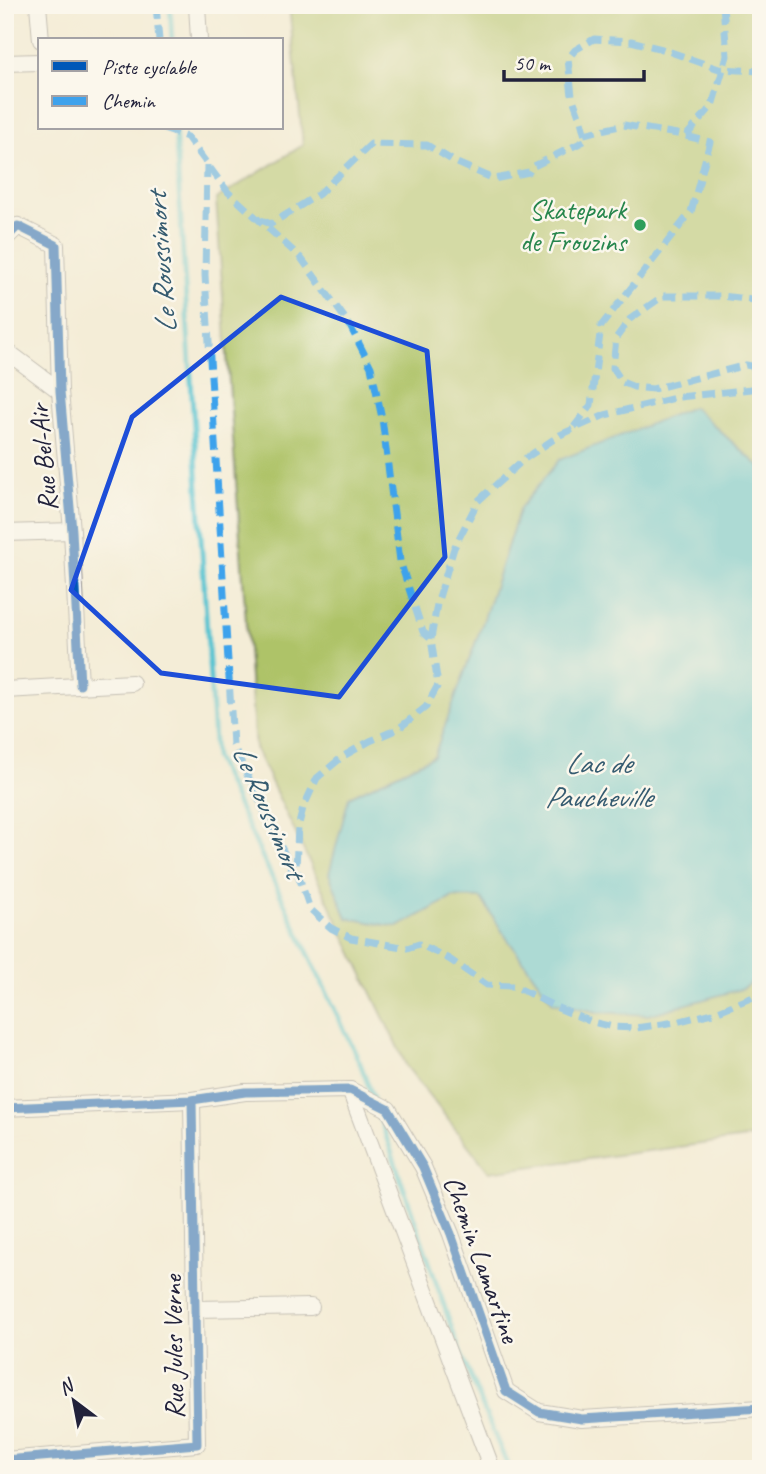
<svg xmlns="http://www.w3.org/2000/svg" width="766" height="1474" viewBox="0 0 766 1474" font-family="Caveat,sans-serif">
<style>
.green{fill:#aec368;stroke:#687252;stroke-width:2}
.water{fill:#58c4d1;stroke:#3d7386;stroke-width:2}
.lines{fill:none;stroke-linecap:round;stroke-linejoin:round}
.stream{stroke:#58c4d1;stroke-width:5}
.minor-casing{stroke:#8b8889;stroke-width:18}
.minor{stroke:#fff;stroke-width:16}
.quiet{stroke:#3ea2ec;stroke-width:7;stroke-dasharray:14 7;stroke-linecap:butt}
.cycleway-casing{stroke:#fbf7ec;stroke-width:13}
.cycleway{stroke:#0057b8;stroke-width:9}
.marked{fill:none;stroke:#1d4ed8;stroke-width:5;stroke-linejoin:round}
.leisure-dot{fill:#2e9e5b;stroke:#fbf7ec;stroke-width:2.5}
.labels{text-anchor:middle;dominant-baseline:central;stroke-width:5;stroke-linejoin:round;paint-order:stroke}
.leisure-label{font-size:28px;fill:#27864d;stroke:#fbf7ec;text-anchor:end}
.street-label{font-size:28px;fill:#22223b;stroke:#fbf7ec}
.water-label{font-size:30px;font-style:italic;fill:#355b70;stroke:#fbf7ec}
</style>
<rect width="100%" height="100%" fill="#fbf7ec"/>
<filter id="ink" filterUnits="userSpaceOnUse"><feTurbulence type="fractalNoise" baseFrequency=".0143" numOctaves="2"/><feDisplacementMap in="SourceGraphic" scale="14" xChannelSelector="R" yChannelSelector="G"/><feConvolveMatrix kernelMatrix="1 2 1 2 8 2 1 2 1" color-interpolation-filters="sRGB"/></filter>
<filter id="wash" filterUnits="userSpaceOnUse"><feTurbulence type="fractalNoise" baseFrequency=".00686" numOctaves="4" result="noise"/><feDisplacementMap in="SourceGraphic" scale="28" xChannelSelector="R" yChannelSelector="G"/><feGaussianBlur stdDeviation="1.57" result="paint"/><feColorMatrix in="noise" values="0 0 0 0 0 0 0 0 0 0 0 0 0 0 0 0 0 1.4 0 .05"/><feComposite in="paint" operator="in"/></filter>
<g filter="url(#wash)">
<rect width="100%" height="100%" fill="#f4edd7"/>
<path class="green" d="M289,5H761V468L693,407L520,508L483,622L434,756L349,797L347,918L398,927L453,897L481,898L504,934L553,1002L597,1012L741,989L761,977V1136L489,1172L407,1067L255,748L216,199L303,145Z"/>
<path class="water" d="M693,407L761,468V977L741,989L648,1015L597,1012L553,1002L504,934L481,898L453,897L398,927L347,918L329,874L349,797L434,756L483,622L520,508L559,460Z"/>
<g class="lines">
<g class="stream">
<path d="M170,5L172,40"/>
<path d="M175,128L215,757L360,1063L373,1098"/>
<path d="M376,1107L460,1352L509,1469"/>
</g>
</g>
</g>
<g filter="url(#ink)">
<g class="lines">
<defs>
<g id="minor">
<path d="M38,5L41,40"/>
<path d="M197,5L199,40"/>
<path d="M5,63L40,62"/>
<path d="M5,239L18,226L56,245L60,391L72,531L80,685"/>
<path d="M5,350L60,391"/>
<path d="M5,533L72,531"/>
<path d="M5,690L132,683"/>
<path d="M350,1090L492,1469"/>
<path d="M5,1108L192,1100L245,1092L350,1090L388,1109L423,1167L451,1234L506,1391L539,1412L582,1419L761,1408"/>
<path d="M196,1309L311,1307"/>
<path d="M5,1460L197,1444L192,1100"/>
</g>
</defs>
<use href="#minor" class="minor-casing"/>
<use href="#minor" class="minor"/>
<g class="quiet">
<path d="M156,5L159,40"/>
<path d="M168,128L166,130L187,137L228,192L301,258L349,324L371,367L382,418L400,561L423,632L431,639L438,685L426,707L398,729L370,741L342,757L317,778L303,808L298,828L296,868L310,909L331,928L351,938L407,948L419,944L449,959L487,985L514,986L558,1008L592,1022L613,1027L636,1028L676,1022L713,1013L761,994"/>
<path d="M686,136L712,106L727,56L723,5"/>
<path d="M207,165L205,275L233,745L294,874"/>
<path d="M261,220L271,224L319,194L371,144L427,145L455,162L494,179L529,172L532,167L586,140L581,121L572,96L568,59L575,50L594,39L631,41L662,49L719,69L761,71"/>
<path d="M761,301L722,296H663L630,319L616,338L613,368L622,382L634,387L653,389L746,365L761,368"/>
<path d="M574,427L591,405L601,326L691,212L710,142L677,134L624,125L584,134"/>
<path d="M431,639L437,604L454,548L478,501L523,460L560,435L605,415L679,397L761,388"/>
</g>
<defs>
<g id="cycleway">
<path d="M5,239L18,226L56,245L60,391L72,531L80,685"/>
<path d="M5,1108L192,1100L245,1092L350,1090L388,1109L423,1167L451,1234L506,1391L539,1412L582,1419L761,1408"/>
<path d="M5,1460L197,1444L192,1100"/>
</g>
</defs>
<use href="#cycleway" class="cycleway-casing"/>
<use href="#cycleway" class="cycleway"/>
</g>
</g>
<path d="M0 0H766V1474H0ZM281,297L427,351L445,557L339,697L161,673L71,590L132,417Z" fill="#f4edd7" fill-opacity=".55" fill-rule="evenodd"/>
<path class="marked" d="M281,297L427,351L445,557L339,697L161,673L71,590L132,417Z"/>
<circle class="leisure-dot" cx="640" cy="225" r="7"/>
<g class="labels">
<g class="leisure-label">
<text x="626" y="209">Skatepark<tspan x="626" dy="32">de Frouzins</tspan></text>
</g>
<g class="street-label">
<text transform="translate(43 458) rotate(-95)">Rue Bel-Air</text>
<text transform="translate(482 1259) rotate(70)">Chemin Lamartine</text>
<text transform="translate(173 1347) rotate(-91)">Rue Jules Verne</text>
</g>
<g class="water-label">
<text transform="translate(161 263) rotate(-94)">Le Roussimort</text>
<text x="598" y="763">Lac de<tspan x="598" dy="34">Paucheville</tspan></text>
<text transform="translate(269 811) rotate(67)">Le Roussimort</text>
</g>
</g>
<rect width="766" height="1474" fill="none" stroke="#fbf7ec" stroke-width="28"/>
<rect x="38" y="38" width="245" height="91" fill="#fbf7ec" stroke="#a4a2a5" stroke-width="2"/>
<rect x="52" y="61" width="35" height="10" fill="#0057b8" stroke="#a4a2a5" stroke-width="2"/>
<text x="102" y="74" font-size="21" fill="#22223b">Piste cyclable</text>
<rect x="52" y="96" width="35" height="10" fill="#3ea2ec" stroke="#a4a2a5" stroke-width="2"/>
<text x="102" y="108" font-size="21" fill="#22223b">Chemin</text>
<g transform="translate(74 1401) rotate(328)" stroke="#fbf7ec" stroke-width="5" paint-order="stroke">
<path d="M0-5L12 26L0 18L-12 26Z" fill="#22223b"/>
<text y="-10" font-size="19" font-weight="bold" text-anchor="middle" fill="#22223b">N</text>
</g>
<path d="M504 70v10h140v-10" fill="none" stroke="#22223b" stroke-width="3.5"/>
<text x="514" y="70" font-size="21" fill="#22223b" stroke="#fbf7ec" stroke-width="5" paint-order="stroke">50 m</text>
</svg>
